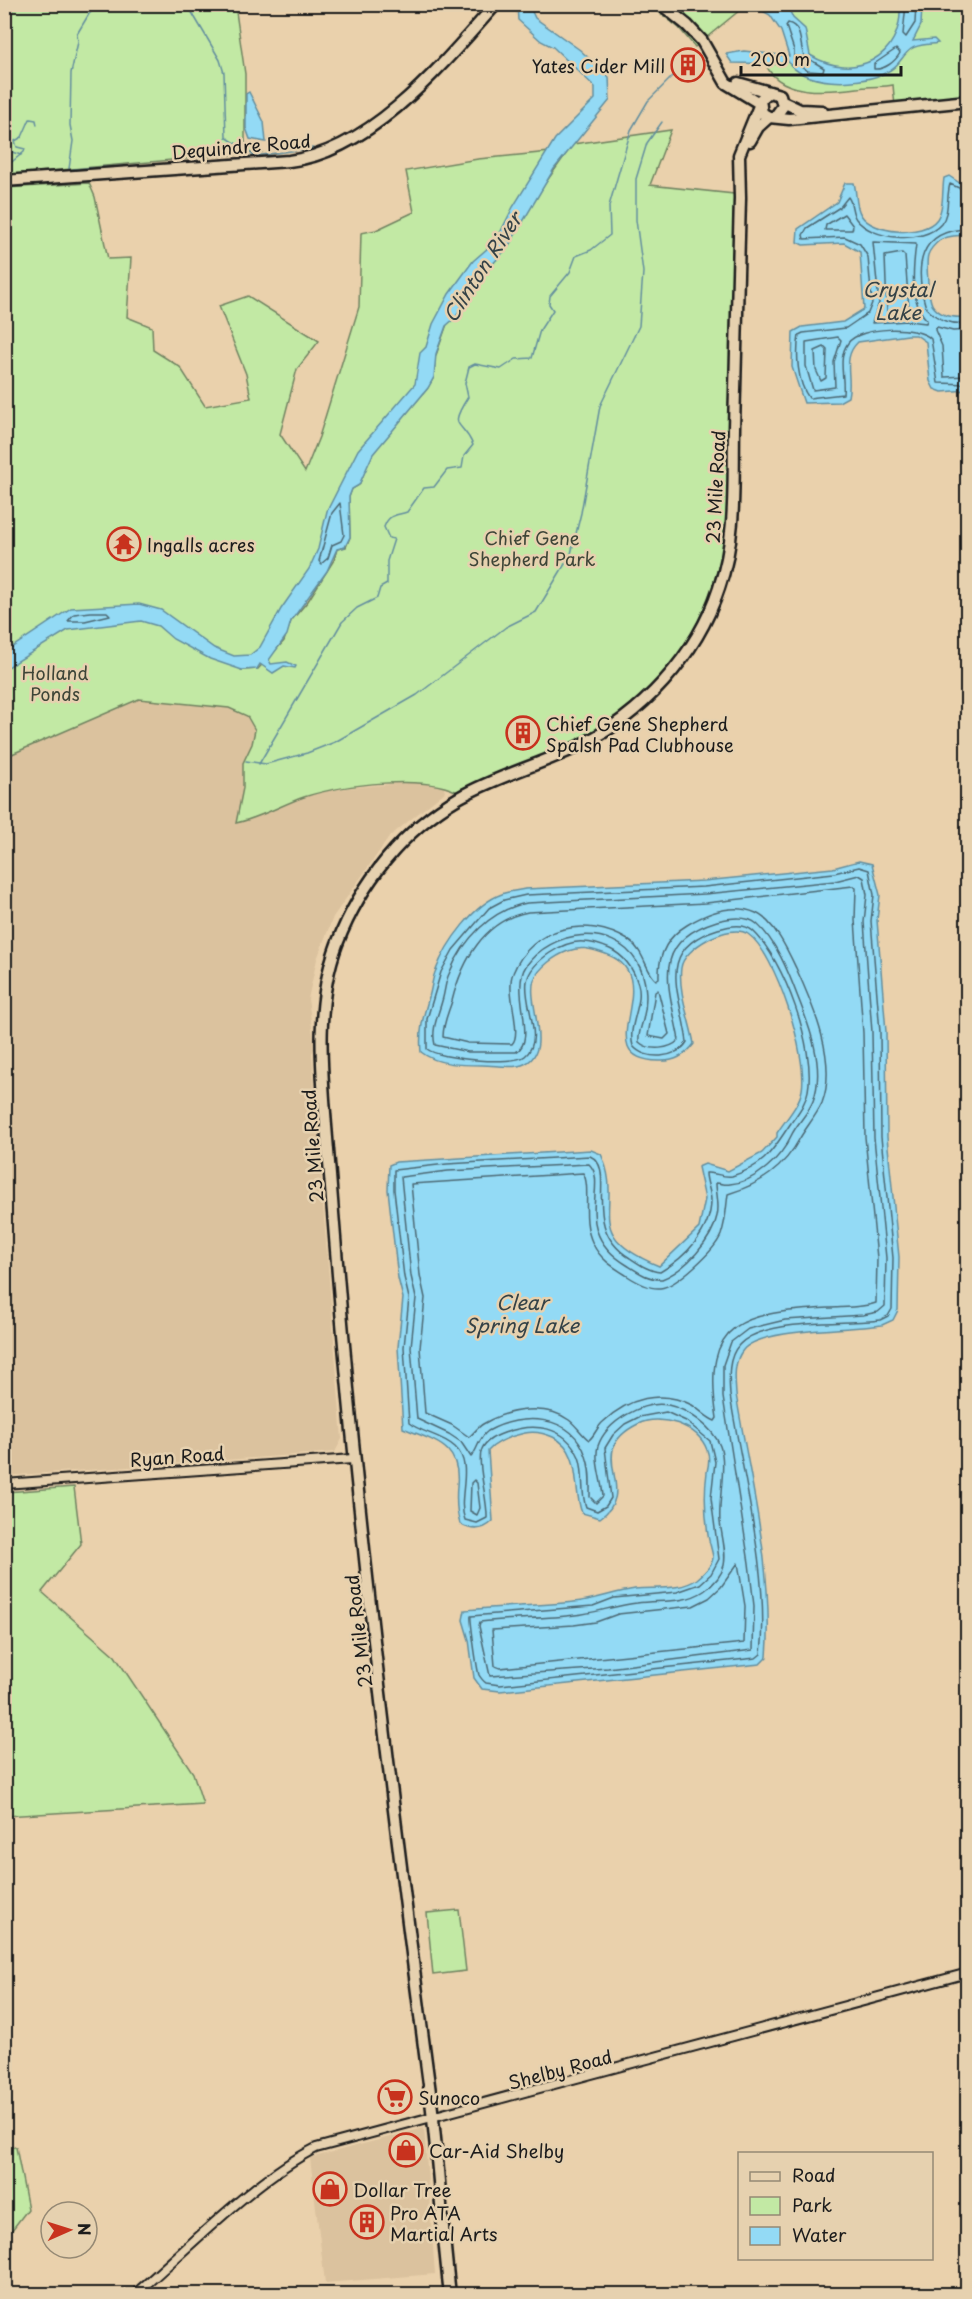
<svg xmlns="http://www.w3.org/2000/svg" width="972" height="2299" viewBox="0 0 972 2299" font-family="'Playpen Sans',sans-serif">
<style>
.built{fill:#dbc29e}
.green{fill:#c2e9a4;stroke:#6f8260;stroke-width:1.5}
.water{fill:#93daf5;stroke:#638e9e;stroke-width:1.5}
.lines{fill:none;stroke-linecap:round;stroke-linejoin:round}
.shore{stroke:#4c6873;stroke-width:1.5}
.stream{stroke:#638e9e;stroke-width:1.5}
.minor-casing{stroke:#1c1c1c;stroke-width:12}
.major-casing{stroke:#1c1c1c;stroke-width:15}
.minor{stroke:#e6d1af;stroke-width:8}
.major{stroke:#e6d1af;stroke-width:10}
.labels{text-anchor:middle;dominant-baseline:central;stroke-width:5;stroke-linejoin:round;paint-order:stroke}
.poi-label{font-size:18px;fill:#1c1c1c;stroke:#e6d1af;text-anchor:start}
.street-label{font-size:18px;fill:#1c1c1c;stroke:#e6d1af}
.park-label{font-size:18px;fill:#3d4537;stroke:#e6d1af}
.water-label{font-size:20px;font-style:italic;fill:#344247;stroke:#e6d1af}
</style>
<rect width="100%" height="100%" fill="#ead1ac"/>
<filter id="ink" filterUnits="userSpaceOnUse"><feTurbulence type="fractalNoise" baseFrequency=".0167" numOctaves="2"/><feDisplacementMap in="SourceGraphic" scale="12" xChannelSelector="R" yChannelSelector="G"/><feConvolveMatrix kernelMatrix="1 2 1 2 8 2 1 2 1" color-interpolation-filters="sRGB"/></filter>
<g filter="url(#ink)">
<g class="built">
<path d="M291,691L296,797L334,789L442,780L445,792L390,836L333,917L317,959L308,999L315,1048L312,1053L319,1154L342,1439L335,1452L5,1476V735L55,695Z"/>
<path d="M424,2128L435,2274L325,2283L310,2158Z"/>
</g>
<g class="green">
<path d="M5,5H235L245,74V143L261,152L5,175Z"/>
<path d="M650,5H746L695,47L679,28Z"/>
<path d="M774,5H967V100L895,107L893,85C884,87 876,86 866,87C835,91 775,100 764,59L794,61Z"/>
<path d="M671,130L650,185L734,194L728,530C708,621 675,683 595,734C581,742 564,748 549,755C520,768 491,781 461,794C428,773 341,785 304,797C281,805 260,818 236,823L243,788V763L252,744L255,730L247,716L229,708L139,699L5,757V188L89,183L95,197L108,259L131,258L127,317L152,327L153,350L180,367L205,406L251,398L246,374L219,306L248,296L319,341L297,369L280,434L305,472L319,437L359,307L361,233L376,230L414,212L406,171L478,159L561,151L434,340L424,377L347,483L322,565L269,644L242,670L258,669L284,641L291,621L308,601L334,560L337,549L346,547L350,537L349,497L352,489L359,485L372,454L427,389L434,377L435,358L447,324L455,317L473,286L508,246L539,192L573,144Z"/>
<path d="M74,1487L81,1544L42,1592L115,1656L193,1773L203,1804L5,1816V1492Z"/>
<path d="M459,1910L466,1971L433,1975L427,1913Z"/>
<path d="M5,2147H16L28,2209L5,2239Z"/>
</g>
<g class="water">
<path d="M517,5H529L535,18L580,50L609,77L610,100L554,169L508,247L472,287L456,317L446,326L436,354L434,377L428,388L373,454L359,485L352,489L349,497L350,537L345,547L337,549L327,571L291,621L287,635L269,660L271,664L287,662L296,666L295,668L284,666L273,673L260,664L257,669L242,670L210,659L173,639L158,626L141,621L68,630L5,669V652L71,608L139,604L161,610L214,648L234,656L250,655L260,647L281,609L309,569L318,549L327,511L358,450L415,384L420,353L426,347L433,324L449,294L473,261L496,241L513,207L555,139L595,99V87L553,47L541,41L518,20Z"/>
<path d="M752,5H787L793,18L805,29L810,55C854,82 903,58 900,5H922L921,25L913,41L934,39L938,43C929,45 918,44 911,49C901,56 900,67 883,74C857,85 803,87 787,60L779,64L732,63L726,54L744,51L789,56L781,31L770,15Z"/>
<path d="M249,92L264,122L266,142L250,139L246,128V94Z"/>
<path d="M949,176L967,188V235C958,236 948,235 940,240C935,244 930,249 928,255C926,262 928,300 933,306C941,317 955,318 967,317V390L942,392L934,389L930,381L926,342L916,335H908L858,342C841,358 853,377 848,397L839,402L804,403L792,367L793,332L802,327L843,322L864,309L860,252L844,243L803,245L797,242L798,229L837,202L845,183H854C857,193 855,206 861,215C873,234 923,238 937,219C944,209 942,190 944,178Z"/>
<path d="M859,861L872,864L880,895L877,920L886,1032L887,1137L899,1257L898,1310L893,1320L882,1325C852,1330 760,1328 743,1350C733,1362 735,1380 736,1394C750,1480 774,1570 767,1657L760,1664L500,1691L482,1689L474,1678L469,1640L463,1620L465,1610C501,1606 538,1606 574,1602C595,1600 614,1592 635,1589C655,1587 681,1591 697,1579C703,1574 713,1565 713,1557C712,1550 709,1542 708,1535C705,1514 704,1493 707,1472C709,1464 710,1457 707,1450C698,1425 660,1413 638,1424C581,1452 642,1489 600,1518L582,1513C572,1488 583,1451 553,1437C544,1433 535,1431 525,1433C511,1436 497,1441 488,1451L493,1521C483,1531 472,1531 460,1524C456,1511 456,1499 457,1486C461,1445 436,1442 403,1428L398,1347L403,1298L398,1278L388,1190L389,1165L396,1162L591,1150L601,1154C626,1208 577,1232 659,1266L699,1228L705,1199L698,1167L705,1164L728,1171L762,1153L777,1137V1133C785,1120 799,1106 802,1090C808,1057 776,953 748,934C730,922 683,948 681,968C678,992 690,1020 694,1044C685,1056 673,1062 659,1061C583,1059 673,975 603,953C590,949 581,946 568,951C555,956 539,967 534,980C526,1003 557,1058 518,1066C506,1068 494,1065 482,1065C462,1065 437,1065 421,1052C419,1031 423,1017 429,997C432,988 432,978 436,970C446,943 474,904 502,894C509,891 518,891 525,889L704,881L833,868Z"/>
</g>
<g class="lines">
<g class="shore">
<path d="M906,4L903,34L906,37L915,23L916,4"/>
<path d="M788,23C803,27 799,44 804,56L824,68L823,72L808,71L794,61V50L786,26Z"/>
<path d="M896,49L900,53C895,62 884,70 874,69V64Z"/>
<path d="M968,192L950,184C946,197 950,213 941,224C923,245 872,240 856,219C851,212 853,203 848,197L840,207L807,228L803,235L804,239L845,237L860,244L868,257L872,303L868,313L846,328L803,333L799,335C796,354 797,382 809,398L843,394C845,377 837,358 848,343C860,326 918,325 931,339L938,383L968,384"/>
<path d="M844,214L853,226L852,230H825L826,225Z"/>
<path d="M968,229C918,230 914,267 926,308C938,320 950,325 968,323"/>
<path d="M873,242L916,244C913,267 909,302 927,320L926,323L908,321L872,323L879,303Z"/>
<path d="M902,253L905,256L909,310L890,314L887,311L885,256Z"/>
<path d="M968,330L953,331L937,327L935,330L942,346L944,377L968,376"/>
<path d="M838,337L841,340L834,362L835,387L813,390L806,366V342Z"/>
<path d="M824,347L827,350L826,378L821,381L816,370L815,351Z"/>
<path d="M340,503L344,535L341,541L332,545L328,558L321,564L319,561L332,513Z"/>
<path d="M91,612H107L110,615L85,621H68L74,614Z"/>
<path d="M859,867L869,870L874,895L871,921L880,1032L881,1137L893,1258L892,1309L888,1316L880,1320C844,1325 763,1318 739,1345C727,1358 729,1379 730,1395C742,1473 770,1576 761,1654L756,1658L500,1685L486,1683C484,1682 480,1677 479,1675C477,1669 470,1619 471,1616L593,1606L614,1598L677,1592L700,1584L711,1574L719,1559L711,1498L715,1462L710,1441L686,1421L666,1412L639,1417L625,1424L613,1435L605,1448L611,1498L606,1506L597,1511L586,1507C580,1491 585,1473 579,1457C565,1425 533,1422 504,1433C496,1436 486,1440 482,1449C476,1462 488,1500 487,1518L477,1523L465,1520C456,1497 475,1466 455,1447C442,1435 422,1433 409,1423L404,1347L409,1298L404,1277L394,1190V1170L447,1164L590,1156C619,1169 578,1226 630,1258C639,1264 649,1271 660,1272C685,1258 711,1231 711,1201C711,1191 706,1182 706,1173C714,1172 724,1178 732,1176C767,1165 773,1149 791,1123C798,1113 806,1103 808,1091C816,1049 784,960 753,931C744,922 728,926 718,929C653,949 681,994 687,1042C677,1059 645,1061 633,1046C627,1026 644,1004 638,984C633,968 625,956 610,949C603,946 592,942 584,942C564,940 531,961 527,981C523,1004 545,1039 525,1056C513,1066 439,1059 427,1049V1019L441,972L453,950L489,908L504,900L526,895L704,887L834,873Z"/>
<path d="M859,875L864,878L867,895L864,922L872,1032L874,1138L886,1258L885,1306L878,1312L863,1315L785,1320L748,1329L731,1342L723,1365V1397L749,1563L754,1606L753,1650L608,1668L490,1676L479,1626L480,1622C512,1618 544,1619 575,1615C597,1613 616,1605 637,1603C659,1600 685,1604 704,1591C734,1570 724,1552 720,1522C718,1500 727,1464 720,1446C713,1427 687,1409 668,1405C643,1400 606,1422 598,1446C594,1460 602,1481 603,1496L596,1503L590,1497C590,1484 591,1469 586,1456C572,1414 522,1412 488,1431C478,1438 478,1450 471,1457L461,1442L449,1434L417,1419L411,1347L416,1298L411,1276L401,1177L448,1171L589,1164C610,1184 569,1230 627,1265C638,1272 649,1280 662,1279C685,1270 712,1241 717,1216C720,1205 716,1194 716,1183C721,1183 725,1185 730,1184C756,1182 781,1158 791,1136C797,1123 808,1114 813,1101C826,1068 809,1025 797,995C788,971 776,941 757,924C747,915 729,918 717,921C649,942 669,986 679,1040C670,1049 650,1052 639,1042C638,1034 641,1028 643,1020C648,1001 647,978 637,962C612,922 551,930 526,966C510,990 538,1040 516,1052H468L435,1045C431,1029 438,1016 442,1001C445,992 445,982 449,974C463,939 491,910 527,903L705,894L835,881Z"/>
<path d="M853,886L856,888L855,920L863,1033L865,1137L877,1258L876,1303C862,1308 844,1307 829,1308C744,1313 701,1318 717,1418L715,1421C707,1418 700,1410 692,1405C661,1389 628,1398 603,1422C597,1427 595,1435 589,1440C582,1435 577,1426 569,1420C546,1403 507,1409 483,1424C478,1427 474,1433 469,1437L452,1425L425,1413L420,1348L425,1298L420,1275L411,1184L583,1173C592,1188 580,1218 593,1244C600,1259 613,1267 626,1275C635,1281 648,1289 660,1288C676,1287 715,1250 721,1235C726,1221 726,1208 728,1194C761,1184 784,1168 800,1138C807,1126 816,1116 822,1103C838,1062 813,1005 796,968C788,951 774,921 756,913C733,903 707,913 687,925C667,937 658,955 659,978L656,980C645,971 645,951 628,940C587,915 532,926 513,973C505,991 523,1034 512,1044L468,1043L443,1037C443,1023 448,1014 452,1001C462,961 484,920 528,912L706,903Z"/>
<path d="M658,990L669,1034L664,1039L648,1036L655,992Z"/>
<path d="M474,1480L477,1483L480,1508L477,1515L470,1511L471,1483Z"/>
<path d="M738,1563L745,1606L744,1643L500,1668L495,1666L492,1630L574,1625L596,1622L618,1614L693,1606L709,1598L721,1587Z"/>
</g>
<g class="stream">
<path d="M187,4L220,60L224,73L226,137L255,156"/>
<path d="M4,38L12,27L10,19L14,4"/>
<path d="M4,63L9,90L10,113L6,126L9,145L6,150L21,155"/>
<path d="M225,160L313,148"/>
<path d="M69,169L73,141L70,125L71,73L78,42L77,34L89,14L100,4"/>
<path d="M73,169L215,161"/>
<path d="M6,173L8,165L24,152L25,149L17,147L15,141L22,137L30,119L36,120L37,125"/>
<path d="M246,761L266,764L307,753L335,742L417,695L506,627L536,612L571,554L581,513L600,406L639,326L643,272L636,220V179L647,143L662,122"/>
<path d="M259,764L342,622L357,608L377,598L380,588L387,584V561L394,539L389,538L384,527C389,514 394,516 407,512L424,488L434,487L447,470L462,468L464,456L473,445C462,419 447,430 468,397L465,383L469,367L475,364L501,369L516,359L532,358L540,330L553,310L549,304L550,296L570,272L576,256L591,250L610,235L609,206L631,130L648,101L674,75"/>
</g>
<defs>
<g id="minor">
<path d="M4,1484L353,1459"/>
<path d="M135,2294C189,2248 254,2179 316,2148L968,1973"/>
</g>
<g id="major">
<path d="M661,4L687,25L702,41L726,83L759,103"/>
<path d="M738,83L780,95L783,106L775,117"/>
<path d="M769,92L760,100L762,113L769,117L789,119L968,101"/>
<path d="M783,102L800,110L822,111"/>
<path d="M750,141L758,127L769,117"/>
<path d="M4,181L289,161C371,152 444,63 496,4"/>
<path d="M450,2294C441,2222 438,2149 428,2077C393,1811 360,1543 338,1275C334,1229 331,1184 327,1138C322,1074 314,1005 337,944C361,882 403,830 460,797C497,776 539,765 577,747C641,716 697,656 719,588C737,537 733,481 734,428C736,351 738,274 740,198L739,155L759,106"/>
</g>
</defs>
<use href="#minor" class="minor-casing"/>
<use href="#major" class="major-casing"/>
<use href="#minor" class="minor"/>
<use href="#major" class="major"/>
</g>
</g>
<defs>
<symbol id="building-ring" viewBox="-11 -11 22 22"><circle r="9.5" fill="#e6d1af" stroke="#c8321e" stroke-width="1.5"/><path d="M-4-6H4V6H1V3H-1V6H-4ZM-2.5-4.3h1.7v1.8h-1.7ZM.8-4.3h1.7v1.8H.8ZM-2.5-1h1.7V.8h-1.7ZM.8-1h1.7V.8H.8Z" fill="#c8321e"/></symbol>
<symbol id="temple-ring" viewBox="-11 -11 22 22"><circle r="9.5" fill="#e6d1af" stroke="#c8321e" stroke-width="1.5"/><path d="M0-6L5-2H3V0L6.5 2.5H4V6H1.5V3h-3V6H-4V2.5H-6.5L-3 0V-2H-5Z" fill="#c8321e"/></symbol>
<symbol id="supermarket-ring" viewBox="-11 -11 22 22"><circle r="9.5" fill="#e6d1af" stroke="#c8321e" stroke-width="1.5"/><path d="M-6-5.5h2.5l.6 2H6L4.5 2H-2.5L-4.4-4H-6ZM-1.5 3.2a1.3 1.3 0 1 0 .1 0ZM3 3.2a1.3 1.3 0 1 0 .1 0Z" fill="#c8321e"/></symbol>
<symbol id="shop-ring" viewBox="-11 -11 22 22"><circle r="9.5" fill="#e6d1af" stroke="#c8321e" stroke-width="1.5"/><path d="M-5-2.5h2.3a2.7 3.5 0 0 1 5.4 0H5L5.5 6h-11ZM-1.5-2.5h3a1.5 2.3 0 0 0-3 0Z" fill="#c8321e"/></symbol>
</defs>
<g fill-rule="evenodd">
<use href="#building-ring" x="669" y="46" width="38" height="38"/>
<use href="#temple-ring" x="105" y="525" width="38" height="38"/>
<use href="#building-ring" x="504" y="714" width="38" height="38"/>
<use href="#supermarket-ring" x="376" y="2078" width="38" height="38"/>
<use href="#shop-ring" x="387" y="2131" width="38" height="38"/>
<use href="#shop-ring" x="311" y="2170" width="38" height="38"/>
<use href="#building-ring" x="348" y="2203" width="38" height="38"/>
</g>
<g class="labels">
<g class="poi-label">
<text x="665" y="65" text-anchor="end">Yates Cider Mill</text>
<text x="147" y="544">Ingalls acres</text>
<text x="546" y="723">Chief Gene Shepherd<tspan x="546" dy="21">Spalsh Pad Clubhouse</tspan></text>
<text x="418" y="2097">Sunoco</text>
<text x="429" y="2150">Car-Aid Shelby</text>
<text x="353" y="2189">Dollar Tree</text>
<text x="390" y="2212">Pro ATA<tspan x="390" dy="21">Martial Arts</tspan></text>
</g>
<g class="street-label">
<text transform="translate(241 146) rotate(-5)">Dequindre Road</text>
<text transform="translate(715 487) rotate(-87)">23 Mile Road</text>
<text transform="translate(312 1146) rotate(-94)">23 Mile Road</text>
<text transform="translate(177 1456) rotate(-4)">Ryan Road</text>
<text transform="translate(358 1631) rotate(-97)">23 Mile Road</text>
<text transform="translate(560 2069) rotate(-15)">Shelby Road</text>
</g>
<g class="park-label">
<text x="532" y="537">Chief Gene<tspan x="532" dy="21">Shepherd Park</tspan></text>
<text x="55" y="672">Holland<tspan x="55" dy="21">Ponds</tspan></text>
</g>
<g class="water-label">
<text transform="translate(482 267) rotate(-57)">Clinton River</text>
<text x="898" y="289">Crystal<tspan x="898" dy="23">Lake</tspan></text>
<text x="522" y="1302">Clear<tspan x="522" dy="23">Spring Lake</tspan></text>
</g>
</g>
<rect width="972" height="2299" fill="none" stroke="#e6d1af" stroke-width="24"/>
<rect x="12" y="12" width="948" height="2275" fill="none" stroke="#1c1c1c" stroke-width="2" filter="url(#ink)"/>
<rect x="738" y="2152" width="195" height="108" fill="#e6d1af" stroke="#958974" stroke-width="1.5"/>
<rect x="750" y="2172" width="30" height="9" fill="#e6d1af" stroke="#958974" stroke-width="1.5"/>
<text x="792" y="2182" font-size="18" fill="#1c1c1c">Road</text>
<rect x="750" y="2197" width="30" height="18" fill="#c2e9a4" stroke="#958974" stroke-width="1.5"/>
<text x="792" y="2212" font-size="18" fill="#1c1c1c">Park</text>
<rect x="750" y="2227" width="30" height="18" fill="#93daf5" stroke="#958974" stroke-width="1.5"/>
<text x="792" y="2242" font-size="18" fill="#1c1c1c">Water</text>
<g transform="translate(69 2230) rotate(87)"><circle r="28" fill="#e6d1af" stroke="#958974" stroke-width="1.5"/>
<path d="M0-4.5L10 22L0 15L-10 22Z" fill="#c8321e"/>
<text y="-9" font-size="16" font-weight="bold" text-anchor="middle" fill="#1c1c1c">N</text>
</g>
<path d="M741 66v9h160v-9" fill="none" stroke="#1c1c1c" stroke-width="3"/>
<text x="750" y="66" font-size="18" fill="#1c1c1c" stroke="#e6d1af" stroke-width="4.5" paint-order="stroke">200 m</text>
</svg>
